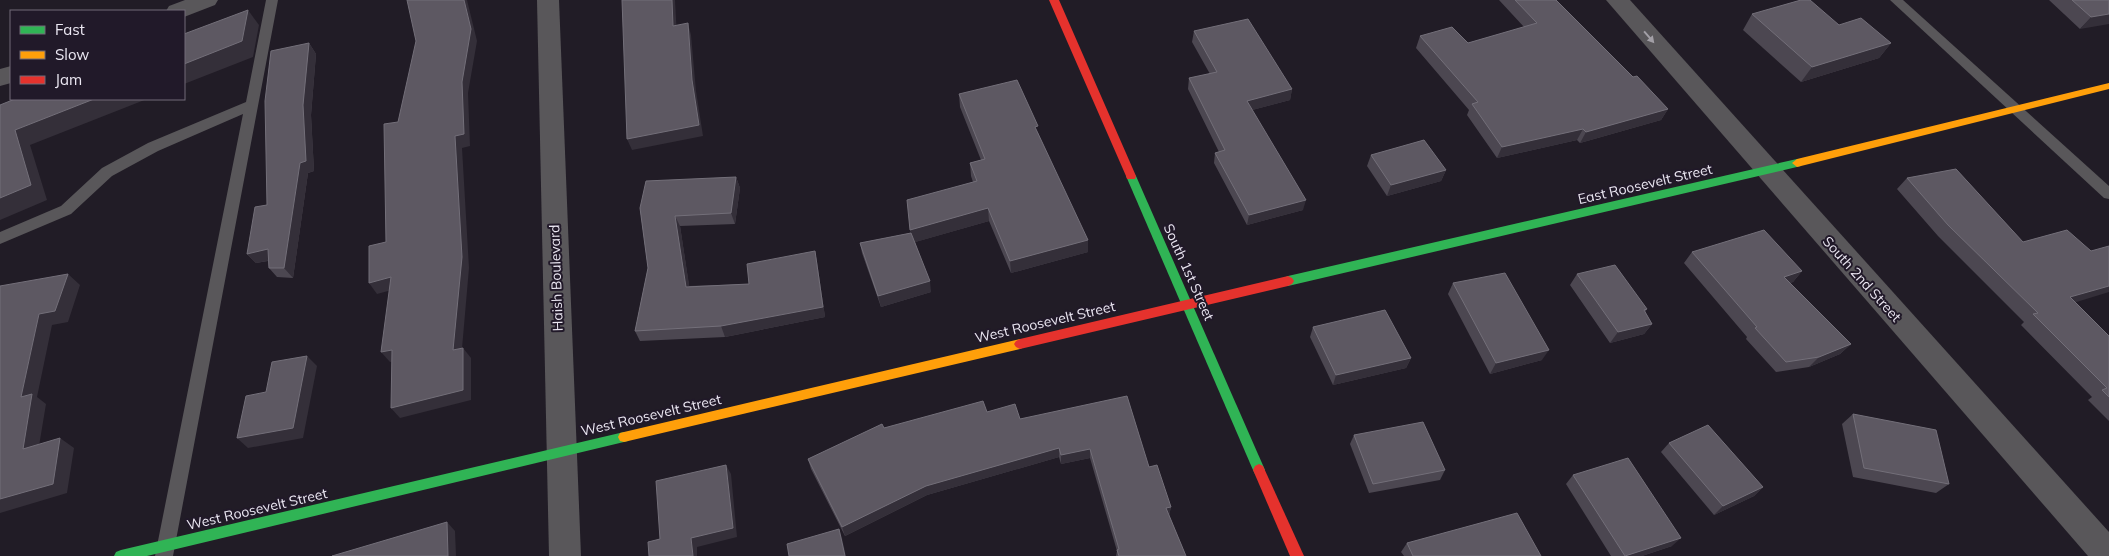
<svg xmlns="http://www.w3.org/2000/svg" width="2109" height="556" viewBox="0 0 2109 556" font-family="Mulish,sans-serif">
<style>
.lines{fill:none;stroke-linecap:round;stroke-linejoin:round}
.lane{fill:#59575a;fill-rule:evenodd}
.street{fill:#59575a;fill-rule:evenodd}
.fast{fill:#30b455;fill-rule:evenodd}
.slow{fill:#ff9f0a;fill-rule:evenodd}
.jam{fill:#e5322d;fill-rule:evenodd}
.wall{fill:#4c4751}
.shaded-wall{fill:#342f39}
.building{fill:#5d5862;stroke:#736f79}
.oneway{fill:#a29fa6}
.labels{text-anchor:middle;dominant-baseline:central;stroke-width:4;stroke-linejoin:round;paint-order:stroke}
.street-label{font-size:14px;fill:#ebe7f2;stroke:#211929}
</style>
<rect width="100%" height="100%" fill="#211c26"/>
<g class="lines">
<g class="lane">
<path d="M266,0H278L173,556H155L243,114L158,151L112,176L71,214L0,244V232L61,206L102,168L148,143L246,102Z"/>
<path d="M1890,0H1903L2109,186V199L2104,198Z"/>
</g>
<g class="street">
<path d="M185,0H218L215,5L184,17V11H166L169,6Z"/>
<path d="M537,0H559L581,556H549Z"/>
<path d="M1606,0H1630L2109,532V556H2088Z"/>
<path d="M11,66V83L0,86V69Z"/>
</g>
<g class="fast">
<path d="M1797,159L1801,160L1802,163L1801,166L1288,286L1284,284L1282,281L1284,278L1288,276Z"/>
<path d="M1131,172L1136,176L1265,470L1263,474L1259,476L1255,474L1253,470L1126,176Z"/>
<path d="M624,432L628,433L630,437L628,441L624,442L147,556H114L116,552L121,550Z"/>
</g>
<g class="slow">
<path d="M2109,83V89L1797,167L1792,163L1797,159Z"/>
<path d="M1020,339L1024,341L1026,344L1024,347L1020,349L624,442L620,441L618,437L620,433L624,432Z"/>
</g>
<g class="jam">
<path d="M1049,0H1059L1136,176L1135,179H1127L1126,176Z"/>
<path d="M1288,276L1292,278L1294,281L1292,284L1288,286L1020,349L1016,347L1014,344L1016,341L1020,339Z"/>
<path d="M1259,464L1263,466L1304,556H1290L1253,470L1255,466Z"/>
</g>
</g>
<g class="wall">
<path d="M1499,0H1556L1633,77L1668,109L1661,120L1580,143L1577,140L1497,158L1467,115L1469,110L1416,48L1420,36L1468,43L1524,27Z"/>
<path d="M2049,0H2109L2080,29Z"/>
<path d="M1752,14L1839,25L1891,43L1879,58L1801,82L1743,30Z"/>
<path d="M1194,31L1292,89L1290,100L1252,110L1303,210L1247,225L1214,163L1215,153L1219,152L1188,89L1189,78L1210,74L1192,42Z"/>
<path d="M309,43L316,54L311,115L314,171L308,173L293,278L277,277L269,268L268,261L256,263L247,254L267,205Z"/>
<path d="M959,94L1038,133L1088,252L1011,273L989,221L915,242L931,292L881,307L862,253L860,243L911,233L973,182L971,176L970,163L981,160L960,107Z"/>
<path d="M1371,155L1446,170L1441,181L1387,196L1367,166Z"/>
<path d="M736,177L740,188L735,224L680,226L689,286L749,284L815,251L817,262L825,317L725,337L640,341L635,331L648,268L640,208Z"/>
<path d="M1907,178L2075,302L2109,336V421L2088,400L2092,397L2021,325L2024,322L1938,236L1897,189Z"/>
<path d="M1692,252L1802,271L1793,282L1790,283L1851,344L1840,354L1809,367L1776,372L1746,339L1747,337L1684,263Z"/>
<path d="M1577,274L1647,309L1645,312L1652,324L1644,334L1610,343L1570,285Z"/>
<path d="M1453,283L1542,360L1490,374L1448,294Z"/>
<path d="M1313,327L1411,358L1406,368L1333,385L1310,337Z"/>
<path d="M987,412L1020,419L1149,467L1171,507L1169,515L1186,556H1116L1117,551L1090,458L1061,464L1059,457L927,495L845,536L811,469L808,459L884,428Z"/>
<path d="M1853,414L1949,484L1936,493L1853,477L1842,424Z"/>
<path d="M1354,435L1445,470L1440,480L1369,493L1350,444Z"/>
<path d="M1669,443L1763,487L1754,496L1714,515L1661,452Z"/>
<path d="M1573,475L1672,546L1642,556H1611L1566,484Z"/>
<path d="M1407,543L1540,556H1404L1401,552Z"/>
</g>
<g class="shaded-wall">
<path d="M464,0H467L477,41L468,93L470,146L462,148L469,268L461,360L453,350L455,136L462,82Z"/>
<path d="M672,0H675L677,37L673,26Z"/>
<path d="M248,10L259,25L253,57L184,84V64Z"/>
<path d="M2109,14V24L2080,29L2091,17Z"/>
<path d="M688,23L691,35L696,91L703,136L632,150L627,139L692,80Z"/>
<path d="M309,43L316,54L311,115L314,171L308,173L293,278L284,268L303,105Z"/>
<path d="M1891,43L1879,58L1801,82L1812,67Z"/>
<path d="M1292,89L1290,100L1245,112L1247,101Z"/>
<path d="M94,99H147L30,145L47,200L0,220V198L15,130Z"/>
<path d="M1668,109L1661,120L1580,143L1586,132Z"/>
<path d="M1583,129L1577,140L1497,158L1502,147Z"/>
<path d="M1446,170L1441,181L1387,196L1391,185Z"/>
<path d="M736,177L740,188L735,224L731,213Z"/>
<path d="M1306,200L1303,210L1247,225L1249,215Z"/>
<path d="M988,208L989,221L912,243L910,230Z"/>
<path d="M675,216L680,226L691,297L686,287Z"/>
<path d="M1088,240V252L1011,273L1010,261Z"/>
<path d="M268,249L277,259L256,263L247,254Z"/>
<path d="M815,251L817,262L825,317L725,337L721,326Z"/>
<path d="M1802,271L1793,282L1775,288L1784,277Z"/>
<path d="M68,274L80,285L68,322L52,325L37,397L46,404L37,458L23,449L21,397L39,314Z"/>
<path d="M391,277L399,288L377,294L369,283Z"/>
<path d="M930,281L931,292L881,307L878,296Z"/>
<path d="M2109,286V292L2057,308L2070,297Z"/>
<path d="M1652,324L1644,334L1610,343L1618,332Z"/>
<path d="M1851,344L1840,354L1809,367L1819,357Z"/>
<path d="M463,348L471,358V400L400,418L391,408Z"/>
<path d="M392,350L401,360L390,362L381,352Z"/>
<path d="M1549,350L1542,360L1490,374L1496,363Z"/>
<path d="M307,356L317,366L303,438L248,448L237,438Z"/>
<path d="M1411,358L1406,368L1333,385L1336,375Z"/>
<path d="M60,438L74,448L67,493L0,513V499Z"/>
<path d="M1059,448V457L927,495L845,536L842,527L926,486Z"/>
<path d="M1090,449V458L1061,464V455Z"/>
<path d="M726,465L731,474L737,537L697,547V556H693L691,538Z"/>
<path d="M1763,487L1754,496L1714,515L1723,506Z"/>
<path d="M1171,507L1169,516L1166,508Z"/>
<path d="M447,522L455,531L456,556H448Z"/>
<path d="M839,529L842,538L846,556H845Z"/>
<path d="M1681,538L1672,546L1642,556H1624Z"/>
</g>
<g class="building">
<path d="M407,0H464L471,29L462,82L464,134L455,136L462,257L453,350L463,348V390L391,408L392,350L381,352L391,277L369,283V246L386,242L384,124L398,122L416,41Z"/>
<path d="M622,0H672L673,26L688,23L692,80L699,125L627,139Z"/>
<path d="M1515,0H1556L1633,77L1637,76L1668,109L1586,132L1583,129L1502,147L1472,104L1478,102L1420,36L1452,27L1468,43L1537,23Z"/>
<path d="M1801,0H1810L1839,25L1861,18L1891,43L1812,67L1752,14Z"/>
<path d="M2072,0H2109V14L2091,17Z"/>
<path d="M248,10L242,41L184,64V34Z"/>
<path d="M1248,19L1292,89L1247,101L1306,200L1249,215L1215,153L1225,150L1189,78L1217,72L1194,31Z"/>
<path d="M309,43L303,105L306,161L300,163L284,268H269L268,249L247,254L255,207L267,205L265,101L271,51Z"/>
<path d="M1017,80L1038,126L1035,127L1088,240L1010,261L988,208L910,230L907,200L977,181L970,163L985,159L959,94Z"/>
<path d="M15,99H94L15,130L31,185L0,198V105Z"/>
<path d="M1424,140L1446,170L1391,185L1371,155Z"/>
<path d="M1956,169L2023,242L2067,230L2091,251L2109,246V286L2070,297L2109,336V397L2102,390L2107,388L2033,314L2038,313L1948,225L1907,178Z"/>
<path d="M736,177L731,213L675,216L686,287L749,284L747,264L815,251L823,307L721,326L635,331L648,268L640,208L646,181Z"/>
<path d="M1764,230L1802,271L1784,277L1851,344L1819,357L1786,362L1755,328L1757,327L1692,252Z"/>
<path d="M911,233L930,281L878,296L860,243Z"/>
<path d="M1615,265L1647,309L1644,310L1652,324L1618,332L1577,274Z"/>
<path d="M1505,273L1549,350L1496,363L1453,283Z"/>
<path d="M68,274L55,311L39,314L21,397L32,394L23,449L60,438L53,484L0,499V286Z"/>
<path d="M1385,310L1411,358L1336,375L1313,327Z"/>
<path d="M307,356L293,428L237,438L246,396L266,392L272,362Z"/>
<path d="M1127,396L1149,467L1157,465L1171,507L1166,508L1186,556H1119L1117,550L1119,549L1090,449L1061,455L1059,448L926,486L842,527L808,459L882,424L884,428L983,401L987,412L1015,404L1020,419Z"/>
<path d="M1853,414L1936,430L1949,484L1864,468Z"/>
<path d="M1423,422L1445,470L1373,484L1354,435Z"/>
<path d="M1708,425L1763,487L1723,506L1669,443Z"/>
<path d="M1628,458L1681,538L1625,556L1573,475Z"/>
<path d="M726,465L733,528L691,538L693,556H649L648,542L660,539L656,481Z"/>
<path d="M1517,513L1541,556H1413L1407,543Z"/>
<path d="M447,522L448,556H332Z"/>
<path d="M839,529L845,556H789L787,544Z"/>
</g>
<defs><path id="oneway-solid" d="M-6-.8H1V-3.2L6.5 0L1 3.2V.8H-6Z" transform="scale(1.25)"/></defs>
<use class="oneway" href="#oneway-solid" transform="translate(1649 37) rotate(49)"/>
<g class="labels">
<g class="street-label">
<text transform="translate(1645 184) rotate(-13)">East Roosevelt Street</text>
<text transform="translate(1189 272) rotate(66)">South 1st Street</text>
<text transform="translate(556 278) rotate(-92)">Haish Boulevard</text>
<text transform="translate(1862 279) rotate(48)">South 2nd Street</text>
<text transform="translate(1045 322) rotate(-13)">West Roosevelt Street</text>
<text transform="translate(651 415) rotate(-13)">West Roosevelt Street</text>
<text transform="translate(257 509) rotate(-13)">West Roosevelt Street</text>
</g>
</g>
<rect x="10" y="10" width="175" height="90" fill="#211929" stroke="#726b79"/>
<rect x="20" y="26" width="25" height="8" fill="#30b455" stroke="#726b79"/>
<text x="55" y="35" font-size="15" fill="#ebe7f2">Fast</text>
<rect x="20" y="51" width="25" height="8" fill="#ff9f0a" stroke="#726b79"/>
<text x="55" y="60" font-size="15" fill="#ebe7f2">Slow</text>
<rect x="20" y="76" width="25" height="8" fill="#e5322d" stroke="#726b79"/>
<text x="55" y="85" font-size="15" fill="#ebe7f2">Jam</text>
</svg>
